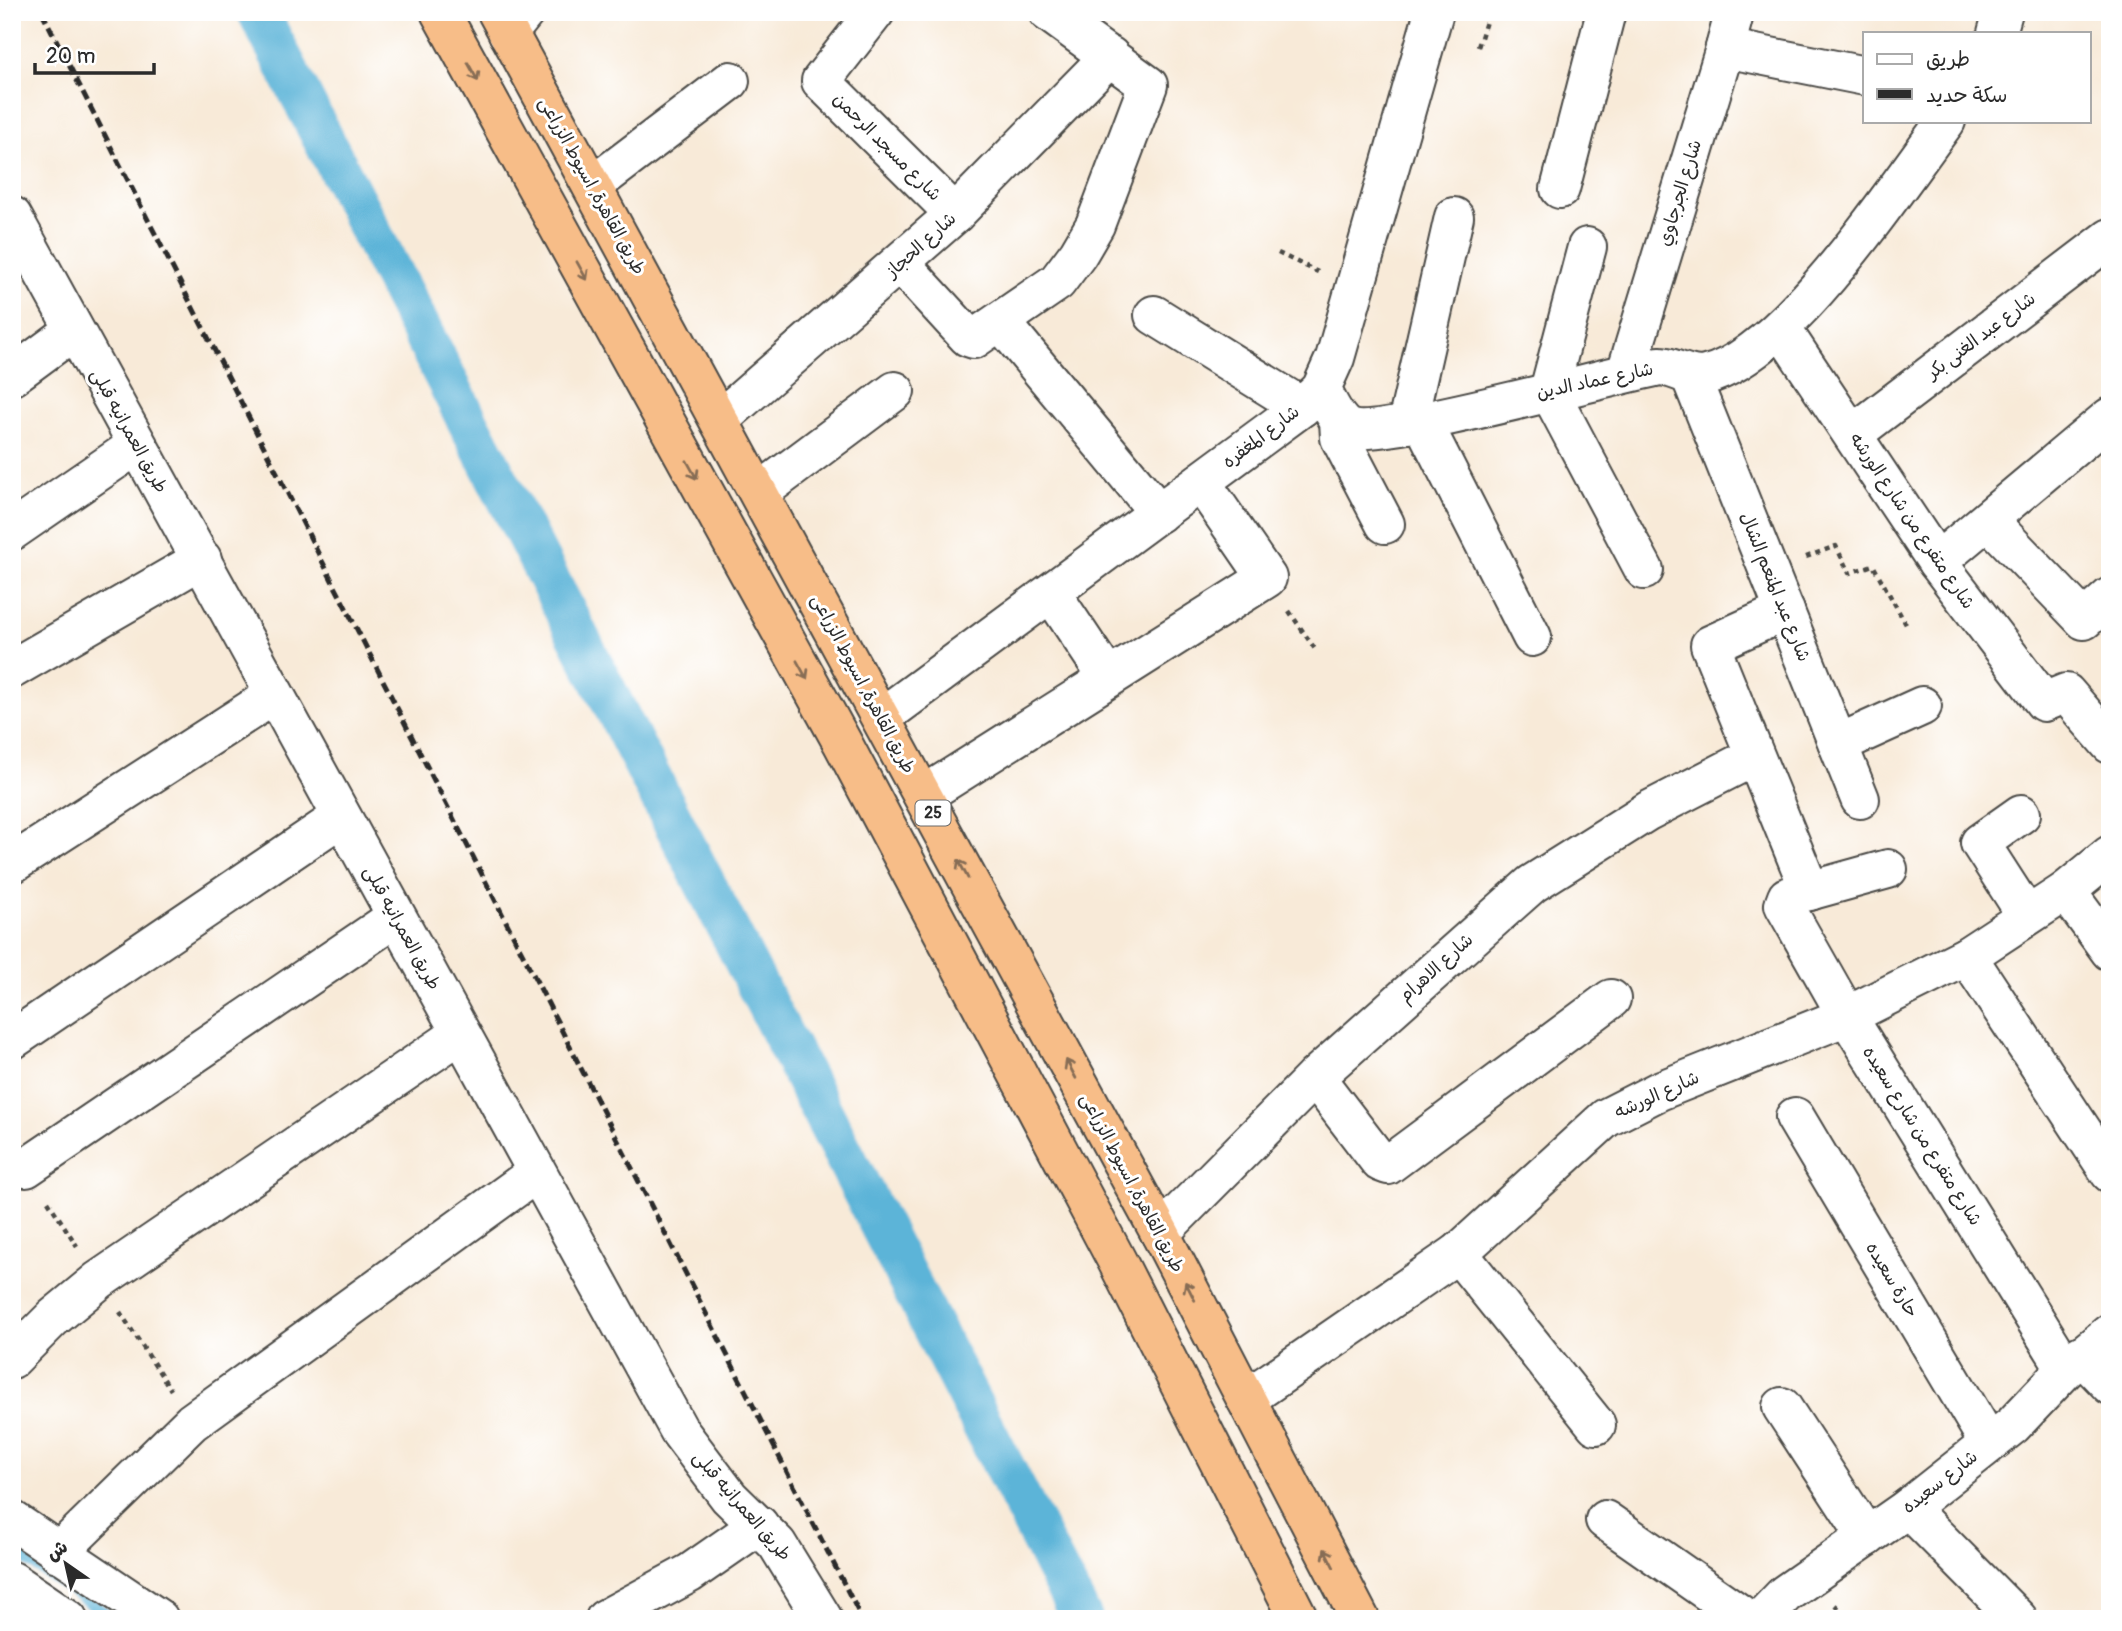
<svg xmlns="http://www.w3.org/2000/svg" width="2122" height="1631" viewBox="0 0 2122 1631" font-family="Pangolin,'Playpen Sans Arabic',sans-serif">
<style>
.lines{fill:none;stroke-linecap:round;stroke-linejoin:round}
.stream{stroke:#5bb4d8;stroke-width:12}
.canal{stroke:#5bb4d8;stroke-width:42}
.minor-casing{stroke:#4a4845;stroke-width:42}
.highway-casing{stroke:#4a4845;stroke-width:42}
.path{stroke:#4a4845;stroke-width:4.5;stroke-dasharray:5 5;stroke-linecap:butt}
.minor{stroke:#fff;stroke-width:38}
.highway{stroke:#f7bd88;stroke-width:38}
.rail{stroke:#2b2b2b;stroke-width:5;stroke-dasharray:10 5;stroke-linecap:butt}
.oneway{stroke:#876d55}
.labels{text-anchor:middle;dominant-baseline:central;stroke-width:6;stroke-linejoin:round;paint-order:stroke}
.shield{fill:#fff;stroke:#6b6b6b;stroke-width:2}
.shield-label{font-size:16px;font-weight:bold;fill:#2b2b2b}
.street-label{font-size:18px;fill:#2b2b2b;stroke:#fff}
</style>
<rect width="100%" height="100%" fill="#fff"/>
<filter id="ink" filterUnits="userSpaceOnUse"><feTurbulence type="fractalNoise" baseFrequency=".0143" numOctaves="2"/><feDisplacementMap in="SourceGraphic" scale="14" xChannelSelector="R" yChannelSelector="G"/><feConvolveMatrix kernelMatrix="1 2 1 2 8 2 1 2 1" color-interpolation-filters="sRGB"/></filter>
<filter id="wash" filterUnits="userSpaceOnUse"><feTurbulence type="fractalNoise" baseFrequency=".00686" numOctaves="4" result="noise"/><feDisplacementMap in="SourceGraphic" scale="28" xChannelSelector="R" yChannelSelector="G"/><feGaussianBlur stdDeviation="1.57" result="paint"/><feColorMatrix in="noise" values="0 0 0 0 0 0 0 0 0 0 0 0 0 0 0 0 0 1.4 0 .05"/><feComposite in="paint" operator="in"/></filter>
<g filter="url(#wash)">
<rect width="100%" height="100%" fill="#f8ead8"/>
<g class="lines">
<path class="stream" d="M12,1550L114,1619"/>
<path class="canal" d="M258,12L1082,1619"/>
</g>
</g>
<g filter="url(#ink)">
<g class="lines">
<defs>
<g id="minor">
<path d="M875,12L821,81L955,214"/>
<path d="M508,33L525,12"/>
<path d="M1997,33L2003,12"/>
<path d="M1725,48L1865,76"/>
<path d="M592,186L730,81"/>
<path d="M1560,189L1606,12"/>
<path d="M12,216L680,1432L729,1497L777,1544L823,1619"/>
<path d="M1587,247L1549,391L1644,570"/>
<path d="M901,264L968,337L974,339L1057,282L1078,254L1095,225L1148,85L1048,12"/>
<path d="M1154,315L1302,407"/>
<path d="M1001,322L1159,513"/>
<path d="M1781,328L1937,562L2044,702L2066,693L2110,744"/>
<path d="M1626,373L1725,48L1733,18L1730,12"/>
<path d="M1690,375L1860,799"/>
<path d="M12,376L73,331"/>
<path d="M1321,389C1328,401 1336,422 1349,428C1377,440 1612,375 1660,366C1676,367 1689,379 1706,375C1787,355 1896,187 1946,121"/>
<path d="M719,420L955,214L1110,56"/>
<path d="M1339,420L1340,438L1385,524"/>
<path d="M1422,421L1532,637"/>
<path d="M1407,424L1454,217"/>
<path d="M1853,434L2110,238"/>
<path d="M760,492L895,391"/>
<path d="M1989,521L2084,620L2110,597"/>
<path d="M12,531L137,445"/>
<path d="M1937,562L2110,417"/>
<path d="M1052,594L1108,678"/>
<path d="M1785,611L1710,645L1810,891"/>
<path d="M12,669L202,559"/>
<path d="M882,717L1302,407L1321,389L1335,358L1434,12"/>
<path d="M1838,744L1922,706"/>
<path d="M924,795L1267,578L1201,482"/>
<path d="M2021,814L1980,843L2027,916"/>
<path d="M12,864L274,695"/>
<path d="M1888,869L1787,897L1784,905L1847,1016L2066,1369"/>
<path d="M2066,891L2110,951"/>
<path d="M1967,956L2110,1173"/>
<path d="M12,1040L341,817"/>
<path d="M1315,1077L1380,1162L1388,1165L1611,999"/>
<path d="M1795,1117L1989,1443"/>
<path d="M26,1168L396,917"/>
<path d="M1160,1233L1315,1077L1532,884L1648,811L1753,757"/>
<path d="M1458,1253L1596,1425"/>
<path d="M2081,1355L2110,1385"/>
<path d="M12,1359L53,1318L99,1280L460,1034"/>
<path d="M1246,1399L1458,1253L1606,1118L1659,1091L1847,1016L1967,956L2066,891L2110,855"/>
<path d="M1782,1407L1867,1537"/>
<path d="M1908,1508L2018,1619"/>
<path d="M12,1520L159,1619"/>
<path d="M1605,1520L1747,1619"/>
<path d="M58,1553L192,1422L536,1173"/>
<path d="M12,1581L68,1619"/>
<path d="M605,1619L690,1573L759,1525"/>
<path d="M1761,1619L1785,1594L1908,1508L2013,1425L2066,1369L2110,1333"/>
</g>
<g id="highway">
<path d="M440,12L842,742L1117,1261L1299,1619"/>
<path d="M497,12L1160,1233L1360,1619"/>
</g>
</defs>
<use href="#minor" class="minor-casing"/>
<use href="#highway" class="highway-casing"/>
<g class="path">
<path d="M1478,47L1489,12"/>
<path d="M1278,253L1318,272"/>
<path d="M1806,557L1836,546L1849,573L1873,565L1908,628"/>
<path d="M1289,611L1315,649"/>
<path d="M48,1201L77,1246"/>
<path d="M120,1312L171,1390"/>
<path d="M1835,1605L1850,1619"/>
</g>
<use href="#minor" class="minor"/>
<use href="#highway" class="highway"/>
<path class="rail" d="M42,12L862,1619"/>
</g>
<defs><path id="oneway-shaft" d="M-6 0H5M1.5-3L5.5 0L1.5 3" fill="none" stroke-width="1.6" stroke-linecap="round" stroke-linejoin="round" transform="scale(1.75)"/></defs>
<g class="oneway">
<use href="#oneway-shaft" transform="translate(473 72) rotate(61)"/>
<use href="#oneway-shaft" transform="translate(582 271) rotate(61)"/>
<use href="#oneway-shaft" transform="translate(692 470) rotate(61)"/>
<use href="#oneway-shaft" transform="translate(802 670) rotate(61)"/>
<use href="#oneway-shaft" transform="translate(963 869) rotate(-118)"/>
<use href="#oneway-shaft" transform="translate(1071 1069) rotate(-118)"/>
<use href="#oneway-shaft" transform="translate(1190 1291) rotate(-117)"/>
<use href="#oneway-shaft" transform="translate(1329 1558) rotate(-117)"/>
</g>
</g>
<g class="labels">
<rect class="shield" x="915.5" y="800.5" width="35" height="25" rx="5"/>
<g class="shield-label">
<text x="933" y="813">25</text>
</g>
<g class="street-label">
<text transform="translate(887 147) rotate(45)">شارع مسجد الرحمن</text>
<text transform="translate(592 186) rotate(61)">طريق القاهرة, اسيوط الزراعى</text>
<text transform="translate(1680 193) rotate(-73)">شارع الجرجاوي</text>
<text transform="translate(921 245) rotate(-42)">شارع الحجاز</text>
<text transform="translate(1981 336) rotate(-37)">شارع عبد الغنى بكر</text>
<text transform="translate(1595 381) rotate(-12)">شارع عماد الدين</text>
<text transform="translate(129 431) rotate(61)">طريق العمرانيه قبلى</text>
<text transform="translate(1261 437) rotate(-37)">شارع المغفره</text>
<text transform="translate(1912 521) rotate(56)">شارع متفرع من شارع الورشه</text>
<text transform="translate(1775 587) rotate(68)">شارع عبد المنعم الشال</text>
<text transform="translate(863 684) rotate(62)">طريق القاهرة, اسيوط الزراعى</text>
<text transform="translate(402 928) rotate(61)">طريق العمرانيه قبلى</text>
<text transform="translate(1436 968) rotate(-42)">شارع الاهرام</text>
<text transform="translate(1657 1095) rotate(-24)">شارع الورشه</text>
<text transform="translate(1922 1136) rotate(58)">شارع متفرع من شارع سعيده</text>
<text transform="translate(1132 1183) rotate(62)">طريق القاهرة, اسيوط الزراعى</text>
<text transform="translate(1892 1280) rotate(59)">حارة سعيده</text>
<text transform="translate(1940 1482) rotate(-38)">شارع سعيده</text>
<text transform="translate(742 1506) rotate(49)">طريق العمرانيه قبلى</text>
</g>
</g>
<rect width="2122" height="1631" fill="none" stroke="#fff" stroke-width="42"/>
<rect x="1863" y="32" width="228" height="91" fill="#ffffff" stroke="#aaaaaa" stroke-width="2"/>
<rect x="1877" y="54" width="35" height="10" fill="#ffffff" stroke="#aaaaaa" stroke-width="2"/>
<text x="1926" y="66" font-size="21" fill="#2b2b2b">طريق</text>
<rect x="1877" y="89" width="35" height="10" fill="#2b2b2b" stroke="#aaaaaa" stroke-width="2"/>
<text x="1926" y="102" font-size="21" fill="#2b2b2b">سكة حديد</text>
<g transform="translate(66 1564) rotate(326)" stroke="#ffffff" stroke-width="5" paint-order="stroke">
<path d="M0-5L12 26L0 18L-12 26Z" fill="#2b2b2b"/>
<text y="-10" font-size="19" font-weight="bold" text-anchor="middle" fill="#2b2b2b">ش</text>
</g>
<path d="M35 63v10h119v-10" fill="none" stroke="#2b2b2b" stroke-width="3.5"/>
<text x="46" y="63" font-size="21" fill="#2b2b2b" stroke="#ffffff" stroke-width="5" paint-order="stroke">20 m</text>
</svg>
